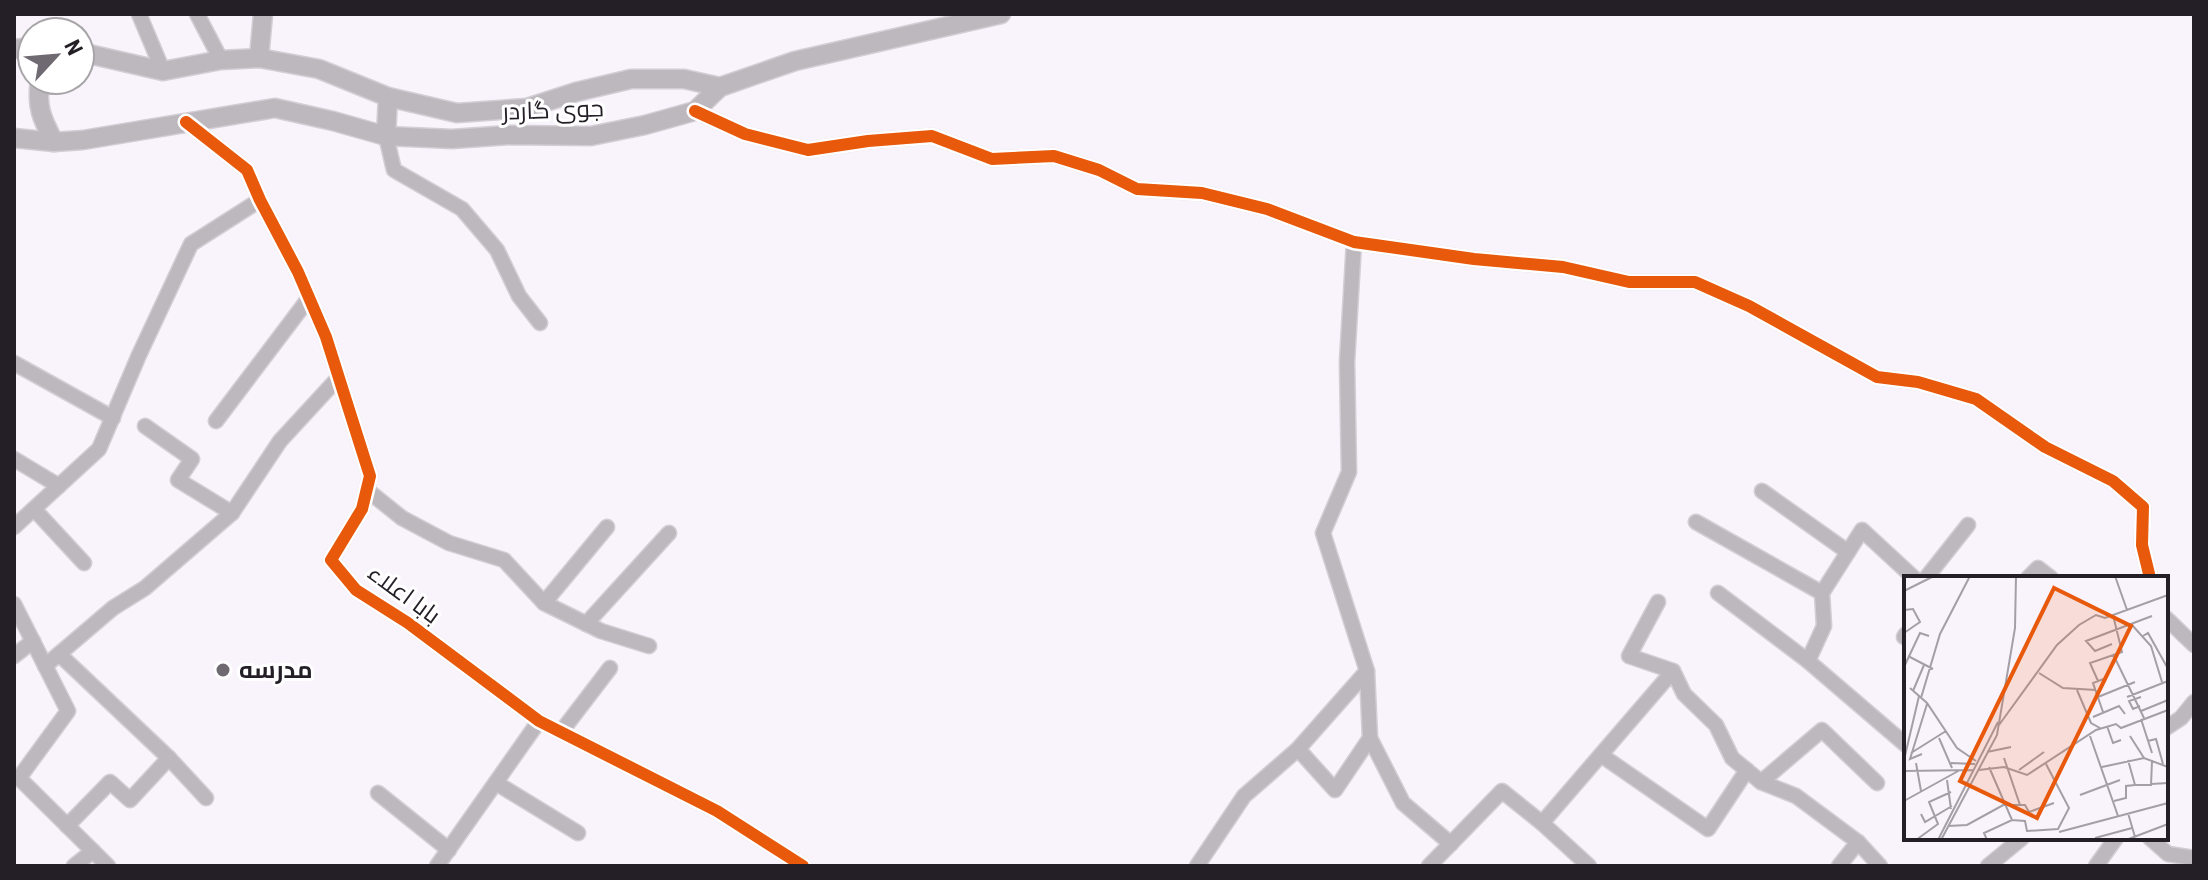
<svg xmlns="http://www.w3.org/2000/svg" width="2208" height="880" viewBox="0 0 2208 880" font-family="'Roboto Condensed',Cairo,sans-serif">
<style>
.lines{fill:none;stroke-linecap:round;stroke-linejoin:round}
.minor-casing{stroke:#d3ced5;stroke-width:17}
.tertiary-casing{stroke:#d3ced5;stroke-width:21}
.minor{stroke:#bdb8be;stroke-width:14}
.tertiary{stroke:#bdb8be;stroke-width:18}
.cycleway-casing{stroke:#fff;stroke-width:17}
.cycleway{stroke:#e8590c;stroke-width:12}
.poi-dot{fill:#6f6971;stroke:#fff;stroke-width:3}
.labels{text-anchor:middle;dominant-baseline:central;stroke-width:6;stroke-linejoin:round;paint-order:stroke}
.street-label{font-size:24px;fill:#241e26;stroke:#fff}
.poi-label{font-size:24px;font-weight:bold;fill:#241e26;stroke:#fff;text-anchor:start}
.inset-road{fill:none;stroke:#a49ea6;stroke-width:2}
.view{fill:#e8590c;fill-opacity:0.15;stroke:#e8590c;stroke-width:4}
.inset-edge{fill:none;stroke:#241e26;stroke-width:4}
</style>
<rect width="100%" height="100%" fill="#f9f4fc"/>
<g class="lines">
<defs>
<g id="minor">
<path d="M139,14L163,71"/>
<path d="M197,14L221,60"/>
<path d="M695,111L745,134L808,150L868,141L932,136L992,159L1054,156L1099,170L1137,189L1202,193L1267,209L1354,242L1474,259L1563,267L1629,282H1695L1749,306L1877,377L1918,382L1976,399L2045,447L2113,481L2143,507L2142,545L2150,578"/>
<path d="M186,122L247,170L260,200L298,272L326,337L370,476L362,509L331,560L356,590L408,623L539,721L717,811L803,866"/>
<path d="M386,136L394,170L462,209L497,250L519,296L540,323"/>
<path d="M1354,242L1347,362L1349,472L1323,533L1367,671L1370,738L1403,803L1451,844"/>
<path d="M14,363L113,418"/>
<path d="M216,421L309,298"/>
<path d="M145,426L192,459L178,480L232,513"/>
<path d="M14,459L59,486"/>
<path d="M367,490L402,518L449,543L504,560L544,603L601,631L649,646"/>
<path d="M1762,491L1848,552"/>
<path d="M34,509L84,563"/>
<path d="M1696,522L1822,593"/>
<path d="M14,527L99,449L139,355L191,244L260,200"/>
<path d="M1926,578L1968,525"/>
<path d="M2028,578L2038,568L2051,578"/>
<path d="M1718,593L1808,661"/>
<path d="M1658,602L1629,656L1673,671"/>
<path d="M544,603L607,527"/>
<path d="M14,604L68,711L19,778L108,866"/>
<path d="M2166,618L2194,645"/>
<path d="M586,624L669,533"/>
<path d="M1904,637L1906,634"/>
<path d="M59,654L169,758L206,798"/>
<path d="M14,656L33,641"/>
<path d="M45,666L113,608L145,588L232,513L280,441L339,377"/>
<path d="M2166,728L2181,718L2194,702"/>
<path d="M561,732L610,668"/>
<path d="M1906,745L1808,661L1824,626L1822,593L1862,530L1914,578"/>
<path d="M1298,749L1335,790L1370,738"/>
<path d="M1601,755L1708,829L1747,770"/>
<path d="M1761,782L1822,730L1877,783"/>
<path d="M496,783L578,833"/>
<path d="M378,793L449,850"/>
<path d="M1542,823L1673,671L1684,694L1716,725L1732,758L1761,782L1796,796L1858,842L1880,866"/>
<path d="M67,826L110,782L130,800L169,758"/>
<path d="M2150,838L2168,854L2194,858"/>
<path d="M74,866L93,851"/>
<path d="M437,866L539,721"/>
<path d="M1197,866L1244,796L1298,749L1367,671"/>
<path d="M1429,866L1502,791L1542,823L1589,866"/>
<path d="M1839,866L1858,842"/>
<path d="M1988,866L2022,838"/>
<path d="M2096,866L2116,838"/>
</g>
<g id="tertiary">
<path d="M14,49L32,47"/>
<path d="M80,52L163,71L221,60L259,58L319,69L388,97L457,113L527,108L576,92L631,79H684L720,87"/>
<path d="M259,58L263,14"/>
<path d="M40,80C36,107 42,119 54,142"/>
<path d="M386,136L388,97"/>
<path d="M14,138L54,142L83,140L275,108L333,121L386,136L452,139L510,135L591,136L645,125L695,111L720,87L795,61L1001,14"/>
</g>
</defs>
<use href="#minor" class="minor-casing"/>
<use href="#tertiary" class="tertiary-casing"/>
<use href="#minor" class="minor"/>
<use href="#tertiary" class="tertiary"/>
<defs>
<g id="cycleway">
<path d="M695,111L745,134L808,150L868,141L932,136L992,159L1054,156L1099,170L1137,189L1202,193L1267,209L1354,242L1474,259L1563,267L1629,282H1695L1749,306L1877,377L1918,382L1976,399L2045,447L2113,481L2143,507L2142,545L2150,578"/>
<path d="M186,122L247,170L260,200L298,272L326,337L370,476L362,509L331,560L356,590L408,623L539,721L717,811L803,866"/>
</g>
</defs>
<use href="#cycleway" class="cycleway-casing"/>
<use href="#cycleway" class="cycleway"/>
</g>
<circle class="poi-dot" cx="223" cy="670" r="8"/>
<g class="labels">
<g class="street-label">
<text transform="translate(553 110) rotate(-2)">جوی گاردر</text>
<text transform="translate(404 594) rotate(36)">بابا اعلاء</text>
</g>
<g class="poi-label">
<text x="239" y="670">مدرسه</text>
</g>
</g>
<g transform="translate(1904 576)">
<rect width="264" height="264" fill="#f9f4fc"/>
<path class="inset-road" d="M211,0L223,34M0,15L30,0M0,34L9,33L16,46L0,57M228,49L247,70L258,106M239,60L244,57L263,91M208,68L191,75L182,65L248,40M209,78L240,142M4,80L29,93M0,91L16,57L25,60M135,97L159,112L192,114M194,105L186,87L218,76L209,39M6,112L23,127L53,172L72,185M173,114L187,147L196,152M9,115L20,89M194,121L231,106M223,121L264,105M17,122L36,58L66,0M236,130L229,133L225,125L237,121M237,135L264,124M199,136L189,107L202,102M189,141L215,130L221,138M237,143L248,177M95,149L153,69L175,49L192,39L201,42L264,19M203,150L209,167L217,164M186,160L214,240M226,160L240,182M35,162L48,192M244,165L252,163L259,188M83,176L107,171M7,177L42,155M18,178L6,183L23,128M100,182L116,229M0,184L15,120M224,184L231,209L264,207M12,187L17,215M47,187L71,188M85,191L108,244M198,191L240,182L264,191M75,194L100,191L123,199L192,154L212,148L217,152L264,134M115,194L140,176M0,195L69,194M43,204L47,233M247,210L248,184M176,219L216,204M0,225L56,194M210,225L222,222V210L231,209M103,229H121L125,236L150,227M224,237L231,261M17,238L21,246L48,230M44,250L63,249L103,227M155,256L264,227M191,262L228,252M12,264L34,248L25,226L47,216M34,264L94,146M37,264L93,159L111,52L112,0M83,264L80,257L108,244L121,245L123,255L154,253L165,232L142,188M222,264L264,248"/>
<path class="view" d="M150,12L227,50L133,242L56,205Z"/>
<rect width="264" height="264" class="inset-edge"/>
</g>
<rect width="2208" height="880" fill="none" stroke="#241e26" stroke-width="32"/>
<g transform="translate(56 56) rotate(64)"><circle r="38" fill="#ffffff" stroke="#a7a5a8" stroke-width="2"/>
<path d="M0-6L14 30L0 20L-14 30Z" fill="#6f6971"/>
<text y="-12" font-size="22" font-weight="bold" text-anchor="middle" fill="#241e26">N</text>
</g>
</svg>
